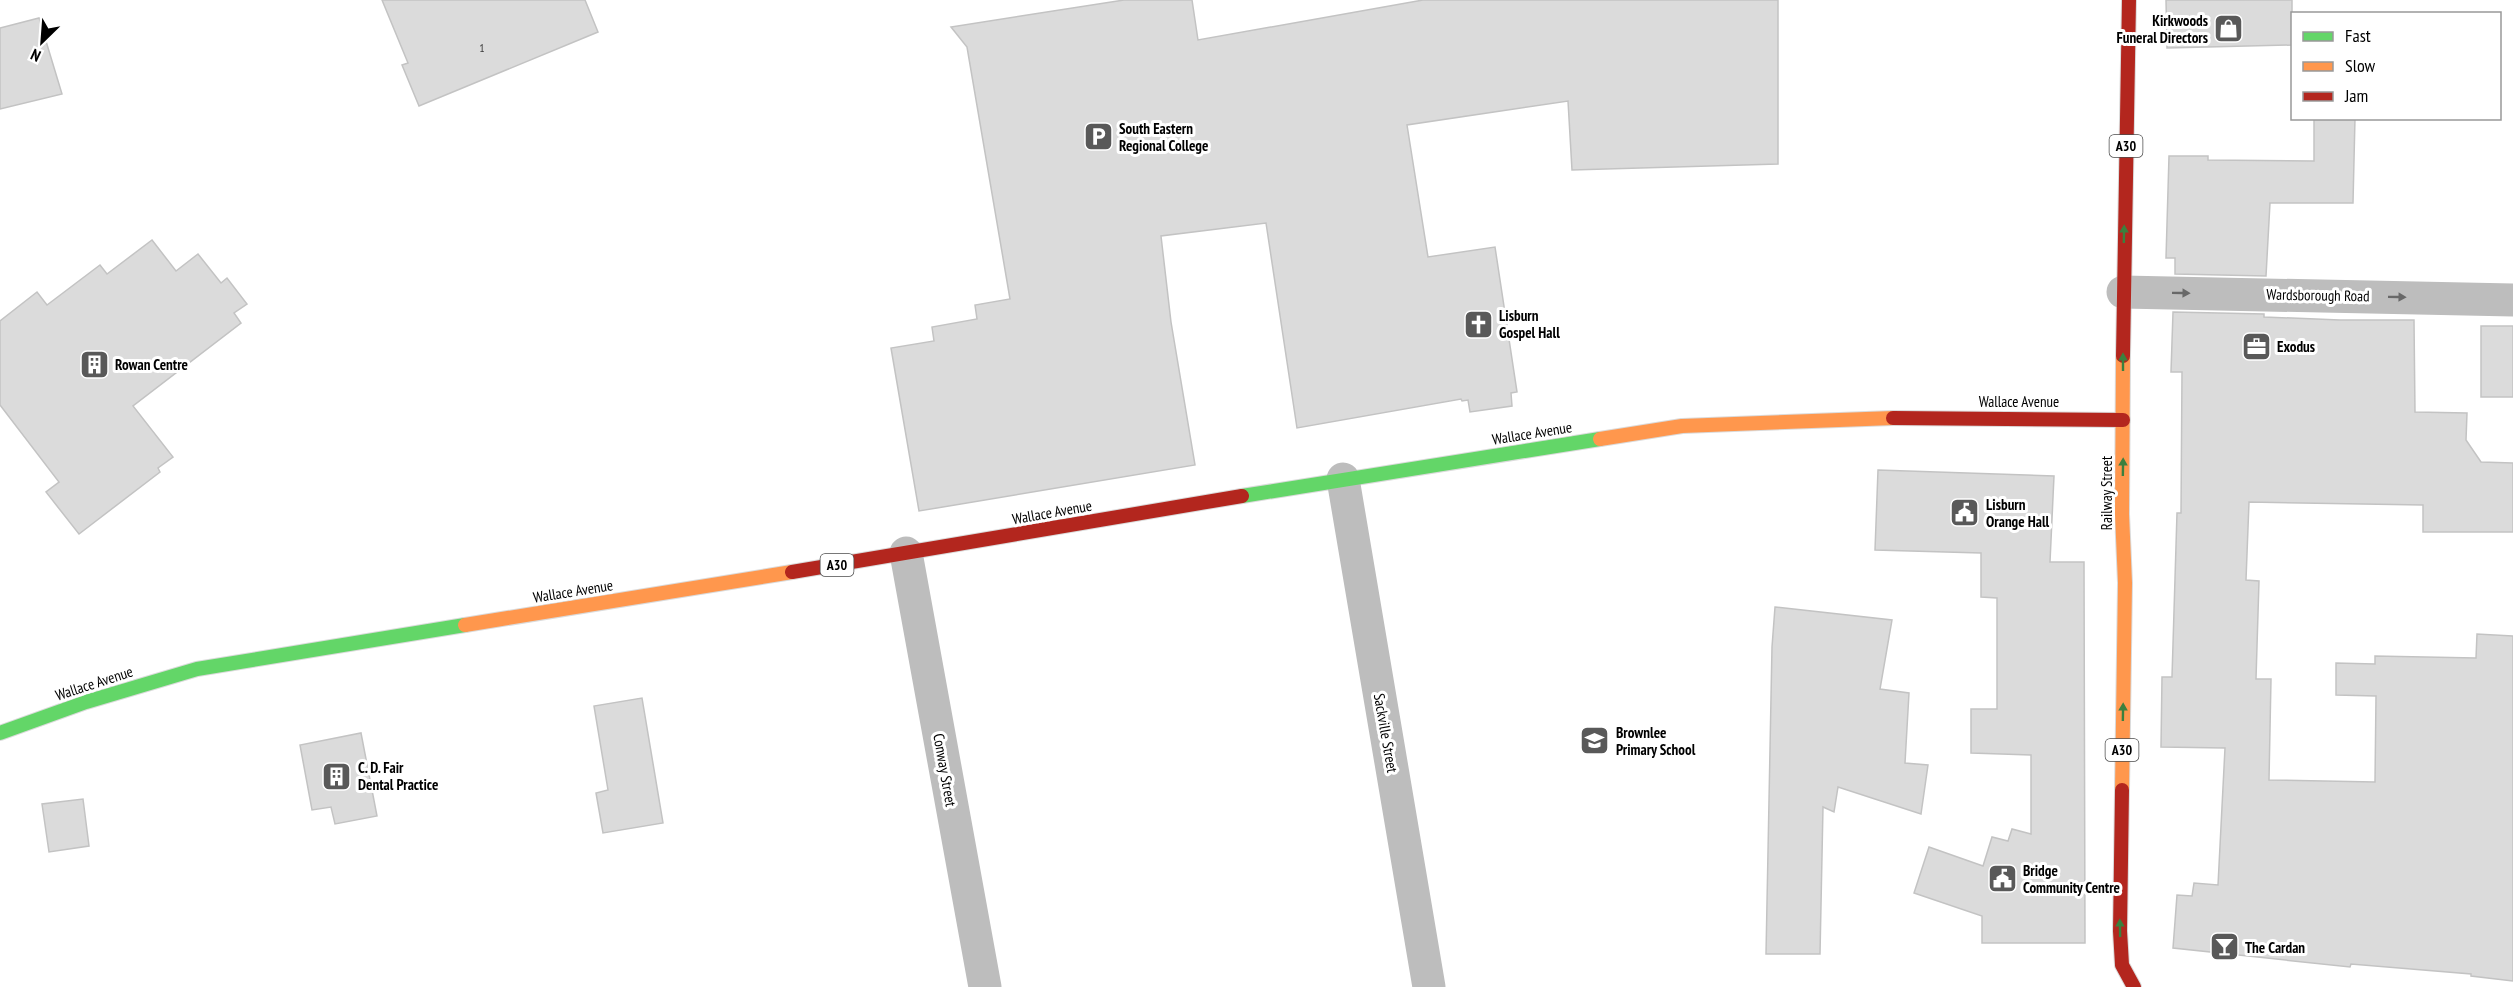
<svg xmlns="http://www.w3.org/2000/svg" width="2513" height="987" viewBox="0 0 2513 987" font-family="'PT Sans Narrow',sans-serif">
<style>
.building{fill:#dbdbdb;stroke:#c3c3c3;stroke-width:1.5}
.lines{fill:none;stroke-linecap:round;stroke-linejoin:round}
.fast-casing{stroke:#dbdbdb;stroke-width:16}
.slow-casing{stroke:#dbdbdb;stroke-width:16}
.jam-casing{stroke:#dbdbdb;stroke-width:16}
.street{stroke:#bdbdbd;stroke-width:33}
.fast{stroke:#63d668;stroke-width:14}
.slow{stroke:#ff974d;stroke-width:14}
.jam{stroke:#b3261e;stroke-width:14}
.oneway{fill:#3b803e}
.oneway2{fill:#686868}
.labels{text-anchor:middle;dominant-baseline:central;stroke-width:6;stroke-linejoin:round;paint-order:stroke}
.number-label{font-size:12px;fill:#373737}
.shield{fill:#fff;stroke:#4c4c4c;stroke-width:1.5}
.shield-label{font-size:14px;font-weight:bold;fill:#000}
.poi-label{font-size:15px;font-weight:bold;fill:#000;stroke:#fff;text-anchor:start}
.street-label{font-size:15px;fill:#000;stroke:#fff}
</style>
<rect width="100%" height="100%" fill="#fff"/>
<g class="building">
<path d="M382,0H585L598,32L419,106L402,65L408,63Z"/>
<path d="M1124,0H1192L1198,40L1423,0H1778V164L1572,170L1568,101L1407,125L1428,257L1495,247L1517,392L1511,393L1512,406L1470,412L1468,400L1462,401L1461,399L1297,428L1266,223L1161,236L1171,322L1195,465L919,511L891,348L934,341L932,327L977,319L975,305L1010,299L967,47L951,27Z"/>
<path d="M2166,0H2292V45L2167,48Z"/>
<path d="M39,18L62,94L0,109V28Z"/>
<path d="M2314,118H2355L2353,203H2270L2266,276L2175,274V258H2166L2169,156H2208V160L2314,161Z"/>
<path d="M152,240L176,271L198,254L221,283L227,278L247,304L234,313L241,323L133,406L173,457L158,468L160,472L79,534L46,492L59,482L0,405V321L37,292L47,305L100,265L107,274Z"/>
<path d="M2173,312L2264,314V317L2340,320H2414L2415,412L2467,413L2466,440L2481,462L2513,463V532H2423V505L2249,502L2246,580L2259,581L2256,679H2271L2269,780L2375,782L2376,696L2336,695V663L2375,664V656L2476,658L2477,634L2513,636V981L2471,976V974L2351,964L2350,967L2173,948L2177,895L2192,896L2194,883L2218,885L2225,748L2161,747L2162,677H2172L2177,513H2181L2182,372H2171Z"/>
<rect x="2481" y="326" width="32" height="71"/>
<path d="M1878,470L2054,476L2050,562H2084L2085,943H1982V916L1914,893L1929,847L1983,866L1992,837L2008,841L2012,829L2031,834V755L1971,753V709H1997V598L1981,597V553L1875,550Z"/>
<path d="M1775,607L1892,620L1880,689L1909,693L1905,763L1928,765L1921,814L1838,787L1834,812L1823,807L1820,954H1766L1772,647Z"/>
<path d="M642,698L663,823L603,833L596,793L608,790L594,706Z"/>
<path d="M361,733L377,816L335,824L331,807L312,810L300,745Z"/>
<path d="M83,799L89,846L49,852L42,804Z"/>
</g>
<g class="lines">
<defs>
<g id="fast">
<path d="M1242,496L1600,439"/>
<path d="M0,733L86,702L197,669L465,625"/>
</g>
<g id="slow">
<path d="M1600,439L1682,426L1893,418"/>
<path d="M465,625L792,572"/>
<path d="M2122,790L2125,583L2122,514L2123,356"/>
</g>
<g id="jam">
<path d="M2123,356L2129,0"/>
<path d="M1893,418L2123,420"/>
<path d="M792,572L1242,496"/>
<path d="M2122,790L2120,931L2122,965L2134,987"/>
</g>
</defs>
<use href="#fast" class="fast-casing"/>
<use href="#slow" class="slow-casing"/>
<use href="#jam" class="jam-casing"/>
<g class="street">
<path d="M2123,292L2513,300"/>
<path d="M1343,479L1429,987"/>
<path d="M906,553L985,987"/>
</g>
<use href="#fast" class="fast"/>
<use href="#slow" class="slow"/>
<use href="#jam" class="jam"/>
</g>
<defs><path id="oneway-solid" d="M-6-.8H1V-3.2L6.5 0L1 3.2V.8H-6Z" transform="scale(1.5)"/></defs>
<g class="oneway">
<use href="#oneway-solid" transform="translate(2124 234) rotate(-89)"/>
<use href="#oneway-solid" transform="translate(2123 362) rotate(-90)"/>
<use href="#oneway-solid" transform="translate(2123 467) rotate(-89)"/>
<use href="#oneway-solid" transform="translate(2123 712) rotate(-89)"/>
<use href="#oneway-solid" transform="translate(2120 928) rotate(-91)"/>
</g>
<g class="oneway2">
<use href="#oneway-solid" transform="translate(2181 293) rotate(1)"/>
<use href="#oneway-solid" transform="translate(2397 297) rotate(1)"/>
</g>
<defs>
<symbol id="shop-square" viewBox="-11 -11 22 22"><rect x="-9" y="-9" width="18" height="18" rx="4" fill="#595959" stroke="#fff"/><path d="M-5-2.5h2.3a2.7 3.5 0 0 1 5.4 0H5L5.5 6h-11ZM-1.5-2.5h3a1.5 2.3 0 0 0-3 0Z" fill="#fff"/></symbol>
<symbol id="parking-square" viewBox="-11 -11 22 22"><rect x="-9" y="-9" width="18" height="18" rx="4" fill="#595959" stroke="#fff"/><path d="M-3.5-5.5H1a3.5 3.5 0 0 1 0 7H-1V5.5H-3.5ZM-1-3.4V-.6H.8a1.4 1.4 0 0 0 0-2.8Z" fill="#fff"/></symbol>
<symbol id="church-square" viewBox="-11 -11 22 22"><rect x="-9" y="-9" width="18" height="18" rx="4" fill="#595959" stroke="#fff"/><path d="M-1.2-6h2.4v3.5h3.3v2.4h-3.3V6h-2.4V-.1h-3.3v-2.4h3.3Z" fill="#fff"/></symbol>
<symbol id="office-square" viewBox="-11 -11 22 22"><rect x="-9" y="-9" width="18" height="18" rx="4" fill="#595959" stroke="#fff"/><path d="M-6-3h4V-5.5h4V-3h4V5H-6ZM-1-4.5V-3h2v-1.5ZM-6 0V1H6V0Z" fill="#fff"/></symbol>
<symbol id="building-square" viewBox="-11 -11 22 22"><rect x="-9" y="-9" width="18" height="18" rx="4" fill="#595959" stroke="#fff"/><path d="M-4-6H4V6H1V3H-1V6H-4ZM-2.5-4.3h1.7v1.8h-1.7ZM.8-4.3h1.7v1.8H.8ZM-2.5-1h1.7V.8h-1.7ZM.8-1h1.7V.8H.8Z" fill="#fff"/></symbol>
<symbol id="civic-square" viewBox="-11 -11 22 22"><rect x="-9" y="-9" width="18" height="18" rx="4" fill="#595959" stroke="#fff"/><path d="M-.6-6.5H3V-4.5H.6V-3L4-1V1h2V6H-6V1h2V-1L-.6-3ZM-1.2 2.5V6h2.4V2.5Z" fill="#fff"/></symbol>
<symbol id="school-square" viewBox="-11 -11 22 22"><rect x="-9" y="-9" width="18" height="18" rx="4" fill="#595959" stroke="#fff"/><path d="M0-5L7-2L0 1L-7-2ZM-4 1L0 2.5L4 1V4Q0 6-4 4Z" fill="#fff"/></symbol>
<symbol id="bar-square" viewBox="-11 -11 22 22"><rect x="-9" y="-9" width="18" height="18" rx="4" fill="#595959" stroke="#fff"/><path d="M-6-5H6L.8 .8V4.5H3.5V6h-7V4.5H-.8V.8Z" fill="#fff"/></symbol>
</defs>
<g fill-rule="evenodd">
<use href="#shop-square" x="2212" y="12" width="33" height="33"/>
<use href="#parking-square" x="1082" y="120" width="33" height="33"/>
<use href="#church-square" x="1462" y="308" width="33" height="33"/>
<use href="#office-square" x="2240" y="330" width="33" height="33"/>
<use href="#building-square" x="78" y="348" width="33" height="33"/>
<use href="#civic-square" x="1948" y="496" width="33" height="33"/>
<use href="#school-square" x="1578" y="724" width="33" height="33"/>
<use href="#building-square" x="320" y="760" width="33" height="33"/>
<use href="#civic-square" x="1986" y="862" width="33" height="33"/>
<use href="#bar-square" x="2208" y="930" width="33" height="33"/>
</g>
<g class="labels">
<g class="number-label">
<text x="482" y="47">1</text>
</g>
<g class="shield">
<rect x="2109.5" y="135" width="33" height="22" rx="4.5"/>
<rect x="820.5" y="554" width="33" height="22" rx="4.5"/>
<rect x="2105.5" y="739" width="33" height="22" rx="4.5"/>
</g>
<g class="shield-label">
<text x="2126" y="146">A30</text>
<text x="837" y="565">A30</text>
<text x="2122" y="750">A30</text>
</g>
<g class="poi-label">
<text x="2208" y="20" text-anchor="end">Kirkwoods<tspan x="2208" dy="17">Funeral Directors</tspan></text>
<text x="1119" y="128">South Eastern<tspan x="1119" dy="17">Regional College</tspan></text>
<text x="1499" y="315">Lisburn<tspan x="1499" dy="17">Gospel Hall</tspan></text>
<text x="2277" y="346">Exodus</text>
<text x="115" y="364">Rowan Centre</text>
<text x="1986" y="504">Lisburn<tspan x="1986" dy="17">Orange Hall</tspan></text>
<text x="1616" y="732">Brownlee<tspan x="1616" dy="17">Primary School</tspan></text>
<text x="358" y="767">C. D. Fair<tspan x="358" dy="17">Dental Practice</tspan></text>
<text x="2023" y="870">Bridge<tspan x="2023" dy="17">Community Centre</tspan></text>
<text x="2245" y="947">The Cardan</text>
</g>
<g class="street-label">
<text transform="translate(2318 295) rotate(1)">Wardsborough Road</text>
<text x="2019" y="401">Wallace Avenue</text>
<text transform="translate(1532 433) rotate(-9)">Wallace Avenue</text>
<text transform="translate(2106 493) rotate(-90)">Railway Street</text>
<text transform="translate(1052 512) rotate(-10)">Wallace Avenue</text>
<text transform="translate(573 591) rotate(-9)">Wallace Avenue</text>
<text transform="translate(94 683) rotate(-18)">Wallace Avenue</text>
<text transform="translate(1386 733) rotate(80)">Sackville Street</text>
<text transform="translate(945 770) rotate(80)">Conway Street</text>
</g>
</g>
<rect x="2291" y="12" width="210" height="108" fill="#ffffff" stroke="#999999" stroke-width="1.5"/>
<rect x="2303" y="32" width="30" height="9" fill="#63d668" stroke="#999999" stroke-width="1.5"/>
<text x="2345" y="42" font-size="18" fill="#000000">Fast</text>
<rect x="2303" y="62" width="30" height="9" fill="#ff974d" stroke="#999999" stroke-width="1.5"/>
<text x="2345" y="72" font-size="18" fill="#000000">Slow</text>
<rect x="2303" y="92" width="30" height="9" fill="#b3261e" stroke="#999999" stroke-width="1.5"/>
<text x="2345" y="102" font-size="18" fill="#000000">Jam</text>
<g transform="translate(42 42) rotate(205)" stroke="#ffffff" stroke-width="4.5" paint-order="stroke">
<path d="M0-4.5L10 22L0 15L-10 22Z" fill="#000000"/>
<text y="-9" font-size="16" font-weight="bold" text-anchor="middle" fill="#000000">N</text>
</g>
</svg>
